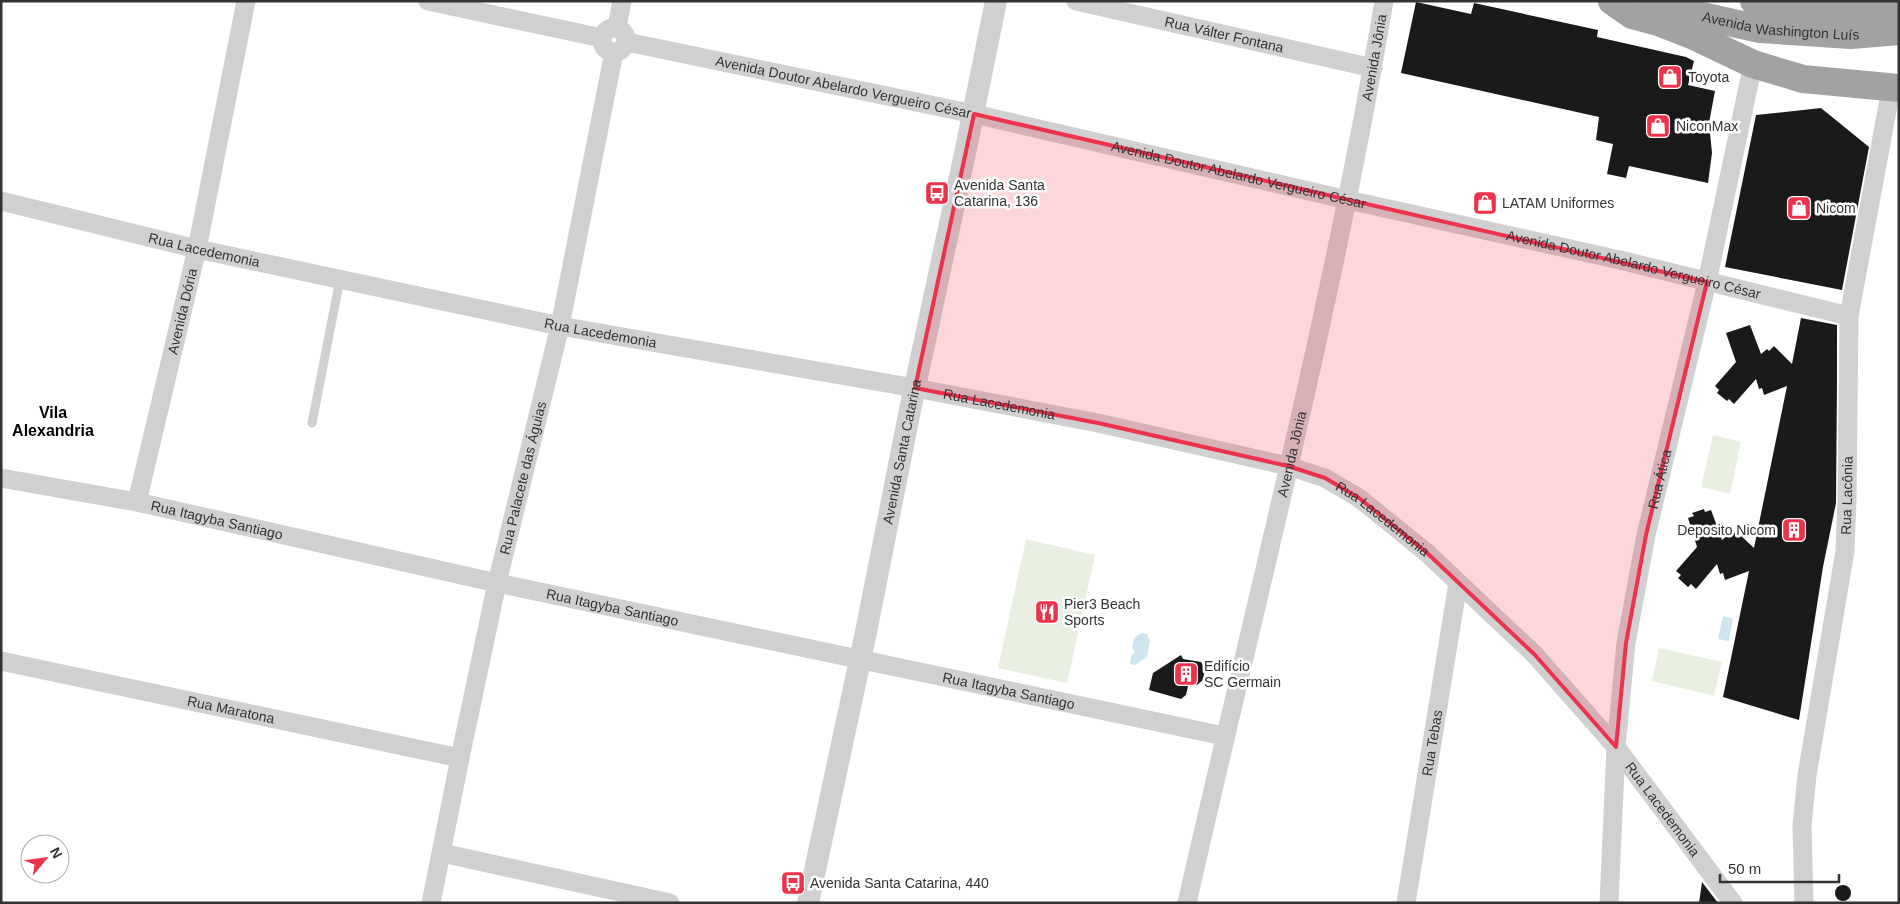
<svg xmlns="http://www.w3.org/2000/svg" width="1900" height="904" viewBox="0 0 1900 904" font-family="Arial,sans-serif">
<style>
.green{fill:#eaf0e1}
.water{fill:#cee4ef}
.building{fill:#1a1a1a}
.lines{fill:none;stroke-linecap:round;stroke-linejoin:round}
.service{stroke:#d0d0d0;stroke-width:9}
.minor{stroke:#d0d0d0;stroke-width:19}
.tertiary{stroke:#d0d0d0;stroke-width:22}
.trunk{stroke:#a2a2a2;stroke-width:28}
.marked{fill:#ed324b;fill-opacity:0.2;stroke:#ed324b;stroke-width:4;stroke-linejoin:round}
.labels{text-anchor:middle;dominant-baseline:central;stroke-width:5;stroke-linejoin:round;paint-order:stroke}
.street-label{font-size:14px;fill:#333;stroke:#fff}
.poi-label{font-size:14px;fill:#333;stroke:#fff;text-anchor:start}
.quarter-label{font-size:16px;font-weight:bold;fill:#000;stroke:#fff}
</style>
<rect width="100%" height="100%" fill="#fff"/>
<g class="green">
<path d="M1713,435L1741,442L1730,494L1701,487Z"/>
<path d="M1026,539L1095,555L1067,683L998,668Z"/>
<path d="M1659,648L1722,662L1714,696L1652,681Z"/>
</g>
<g class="water">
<path d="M1723,616L1733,619L1729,641L1718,639Z"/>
<path d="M1141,633L1147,634L1150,641L1147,657L1135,665L1130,664L1131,656L1135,652L1132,647L1134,638Z"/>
</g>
<g class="building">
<path d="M1416,2L1471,14L1474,3L1598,30L1597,37L1686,57L1694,61L1688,85L1715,91L1709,123L1712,153L1708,183L1629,166L1626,178L1607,174L1613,144L1596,140L1599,117L1401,73Z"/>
<path d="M1821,108L1869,147L1842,290L1725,267L1756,115Z"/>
<path d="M1801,318L1837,325V380L1836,503L1823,567L1799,720L1723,697L1749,571L1725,580L1723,573L1720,574L1717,564L1696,589L1691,584L1688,587L1678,578L1681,575L1676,571L1697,547L1688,518L1694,516L1692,513L1704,509L1705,512L1711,510L1722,540L1729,534L1731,536L1736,531L1754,548L1787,386L1764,395L1762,388L1759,389L1756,379L1734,404L1729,399L1727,401L1717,393L1719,390L1715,386L1736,362L1726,333L1750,325L1761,354L1767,349L1769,351L1774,346L1792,364Z"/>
<path d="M1181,655L1183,659L1201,662L1205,669L1203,680L1197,685L1189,682L1186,695L1181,699L1149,690L1153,673Z"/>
<path d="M1702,882L1718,903H1699Z"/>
<circle cx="1843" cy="893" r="8"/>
</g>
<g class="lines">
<path class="service" d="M312,423L340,279"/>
<g class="minor">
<path d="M428,1L602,38"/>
<path id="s1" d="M1076,1L1373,68"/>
<path d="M617,27L622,1"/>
<circle cx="614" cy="40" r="12"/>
<path id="s2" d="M627,42L974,114L1348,200L1620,260L1849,316"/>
<path id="s3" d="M1,201L197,249L560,326L915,388L1098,423L1288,466L1325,478L1359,498L1426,552L1535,655L1616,747L1733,903"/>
<path id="s4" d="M1,478L137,502L497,583L1224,736"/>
<path id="s5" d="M137,502L197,249L246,1"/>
<path id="s6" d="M1,661L460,758"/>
<path d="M442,853L670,903"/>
<path id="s7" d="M431,903L460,758L497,583L560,326L614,52"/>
<path id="s8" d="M1187,903C1255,603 1333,305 1384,1"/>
<path id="s9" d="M1406,903L1458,583"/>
<path id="s10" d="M1609,903L1616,747L1626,643L1646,535L1707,282L1753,64"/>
<path id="s11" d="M1804,903L1802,826L1807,775L1845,551L1847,500L1849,316L1891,89"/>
</g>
<path class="tertiary" id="s12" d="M808,903L866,632L910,410L967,144L996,1"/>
<g class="trunk">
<path d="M1612,1L1632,15L1658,22L1694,36L1753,64L1803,79L1899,88"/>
<path d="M1754,1C1804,8 1848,15 1899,5"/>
<path id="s13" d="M1653,5L1760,29L1851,35L1899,31"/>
</g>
</g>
<path class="marked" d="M974,114L1707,282L1646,535L1626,643L1616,747L1535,655L1426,552L1359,498L1325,478L1288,466L1098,423L915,388Z"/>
<defs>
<symbol id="shop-square" viewBox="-11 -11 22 22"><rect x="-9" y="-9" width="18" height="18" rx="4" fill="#ed324b" stroke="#fff"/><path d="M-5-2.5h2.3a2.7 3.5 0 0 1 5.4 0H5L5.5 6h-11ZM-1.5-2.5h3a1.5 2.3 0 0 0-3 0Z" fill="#fff"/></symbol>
<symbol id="bus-square" viewBox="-11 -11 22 22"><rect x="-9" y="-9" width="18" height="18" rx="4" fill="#ed324b" stroke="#fff"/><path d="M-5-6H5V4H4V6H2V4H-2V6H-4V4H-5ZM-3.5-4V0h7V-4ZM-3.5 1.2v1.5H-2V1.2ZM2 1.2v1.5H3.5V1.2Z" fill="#fff"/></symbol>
<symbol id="building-square" viewBox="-11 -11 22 22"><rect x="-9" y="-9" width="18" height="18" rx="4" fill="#ed324b" stroke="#fff"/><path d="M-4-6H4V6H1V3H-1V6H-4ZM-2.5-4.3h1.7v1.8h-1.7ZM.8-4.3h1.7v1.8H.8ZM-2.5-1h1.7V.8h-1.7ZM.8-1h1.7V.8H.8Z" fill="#fff"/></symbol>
<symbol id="restaurant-square" viewBox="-11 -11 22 22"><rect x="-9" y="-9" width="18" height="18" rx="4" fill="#ed324b" stroke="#fff"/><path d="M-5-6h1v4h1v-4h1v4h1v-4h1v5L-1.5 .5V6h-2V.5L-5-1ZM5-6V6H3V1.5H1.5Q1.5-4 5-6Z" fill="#fff"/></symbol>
</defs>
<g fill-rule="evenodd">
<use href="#shop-square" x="1656" y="63" width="28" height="28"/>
<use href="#shop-square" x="1644" y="112" width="28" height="28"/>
<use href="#bus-square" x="923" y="179" width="28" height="28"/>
<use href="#shop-square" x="1471" y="189" width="28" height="28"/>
<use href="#shop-square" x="1785" y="194" width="28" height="28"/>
<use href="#building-square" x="1780" y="516" width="28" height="28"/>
<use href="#restaurant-square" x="1033" y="598" width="28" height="28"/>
<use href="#building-square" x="1172" y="660" width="28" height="28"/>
<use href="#bus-square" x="779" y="869" width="28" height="28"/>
</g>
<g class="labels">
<g class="street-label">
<text stroke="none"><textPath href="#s13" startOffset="130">Avenida Washington Luís</textPath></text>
<text stroke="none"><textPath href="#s1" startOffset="152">Rua Válter Fontana</textPath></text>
<text stroke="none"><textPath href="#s8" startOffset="866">Avenida Jônia</textPath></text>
<text stroke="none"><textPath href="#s2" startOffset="221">Avenida Doutor Abelardo Vergueiro César</textPath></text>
<text stroke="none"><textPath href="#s2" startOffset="626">Avenida Doutor Abelardo Vergueiro César</textPath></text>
<text stroke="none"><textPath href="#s3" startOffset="209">Rua Lacedemonia</textPath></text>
<text stroke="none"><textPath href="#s2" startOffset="1031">Avenida Doutor Abelardo Vergueiro César</textPath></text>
<text stroke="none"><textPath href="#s5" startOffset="196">Avenida Dória</textPath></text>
<text stroke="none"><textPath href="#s3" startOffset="614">Rua Lacedemonia</textPath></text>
<text stroke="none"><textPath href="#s3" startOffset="1019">Rua Lacedemonia</textPath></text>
<text stroke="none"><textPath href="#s12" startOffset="461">Avenida Santa Catarina</textPath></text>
<text stroke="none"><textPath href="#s8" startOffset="461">Avenida Jônia</textPath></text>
<text stroke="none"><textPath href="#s7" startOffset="435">Rua Palacete das Águias</textPath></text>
<text stroke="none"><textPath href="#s10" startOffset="428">Rua Ática</textPath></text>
<text stroke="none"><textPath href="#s11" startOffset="411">Rua Lacônia</textPath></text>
<text stroke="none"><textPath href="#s4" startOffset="220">Rua Itagyba Santiago</textPath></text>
<text stroke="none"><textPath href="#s3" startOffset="1424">Rua Lacedemonia</textPath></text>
<text stroke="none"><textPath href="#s4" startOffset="625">Rua Itagyba Santiago</textPath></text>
<text stroke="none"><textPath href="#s4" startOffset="1030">Rua Itagyba Santiago</textPath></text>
<text stroke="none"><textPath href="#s6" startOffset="235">Rua Maratona</textPath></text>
<text stroke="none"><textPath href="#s9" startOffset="162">Rua Tebas</textPath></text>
<text stroke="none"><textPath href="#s3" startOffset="1829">Rua Lacedemonia</textPath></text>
</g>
<g class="poi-label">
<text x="1688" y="77">Toyota</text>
<text x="1676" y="126">NiconMax</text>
<text x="954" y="185">Avenida Santa<tspan x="954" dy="16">Catarina, 136</tspan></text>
<text x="1502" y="203">LATAM Uniformes</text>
<text x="1816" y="208">Nicom</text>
<text x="1776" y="530" text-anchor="end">Deposito Nicom</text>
<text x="1064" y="604">Pier3 Beach<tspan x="1064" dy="16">Sports</tspan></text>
<text x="1204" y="666">Edifício<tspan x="1204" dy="16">SC Germain</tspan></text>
<text x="810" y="883">Avenida Santa Catarina, 440</text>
</g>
<g class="quarter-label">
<text x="53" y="412">Vila<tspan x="53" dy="18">Alexandria</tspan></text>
</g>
</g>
<rect width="1900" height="904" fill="none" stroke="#333333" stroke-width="5"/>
<g transform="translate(45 859) rotate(61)"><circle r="24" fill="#ffffff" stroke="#adadad"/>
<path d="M0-4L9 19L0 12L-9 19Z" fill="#ed324b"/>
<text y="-8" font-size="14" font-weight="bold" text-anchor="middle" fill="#333333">N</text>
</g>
<path d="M1720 874v8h119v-8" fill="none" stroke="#333333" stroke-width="2.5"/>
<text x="1728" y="874" font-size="15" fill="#333333" stroke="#ffffff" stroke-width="4" paint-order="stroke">50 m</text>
</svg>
